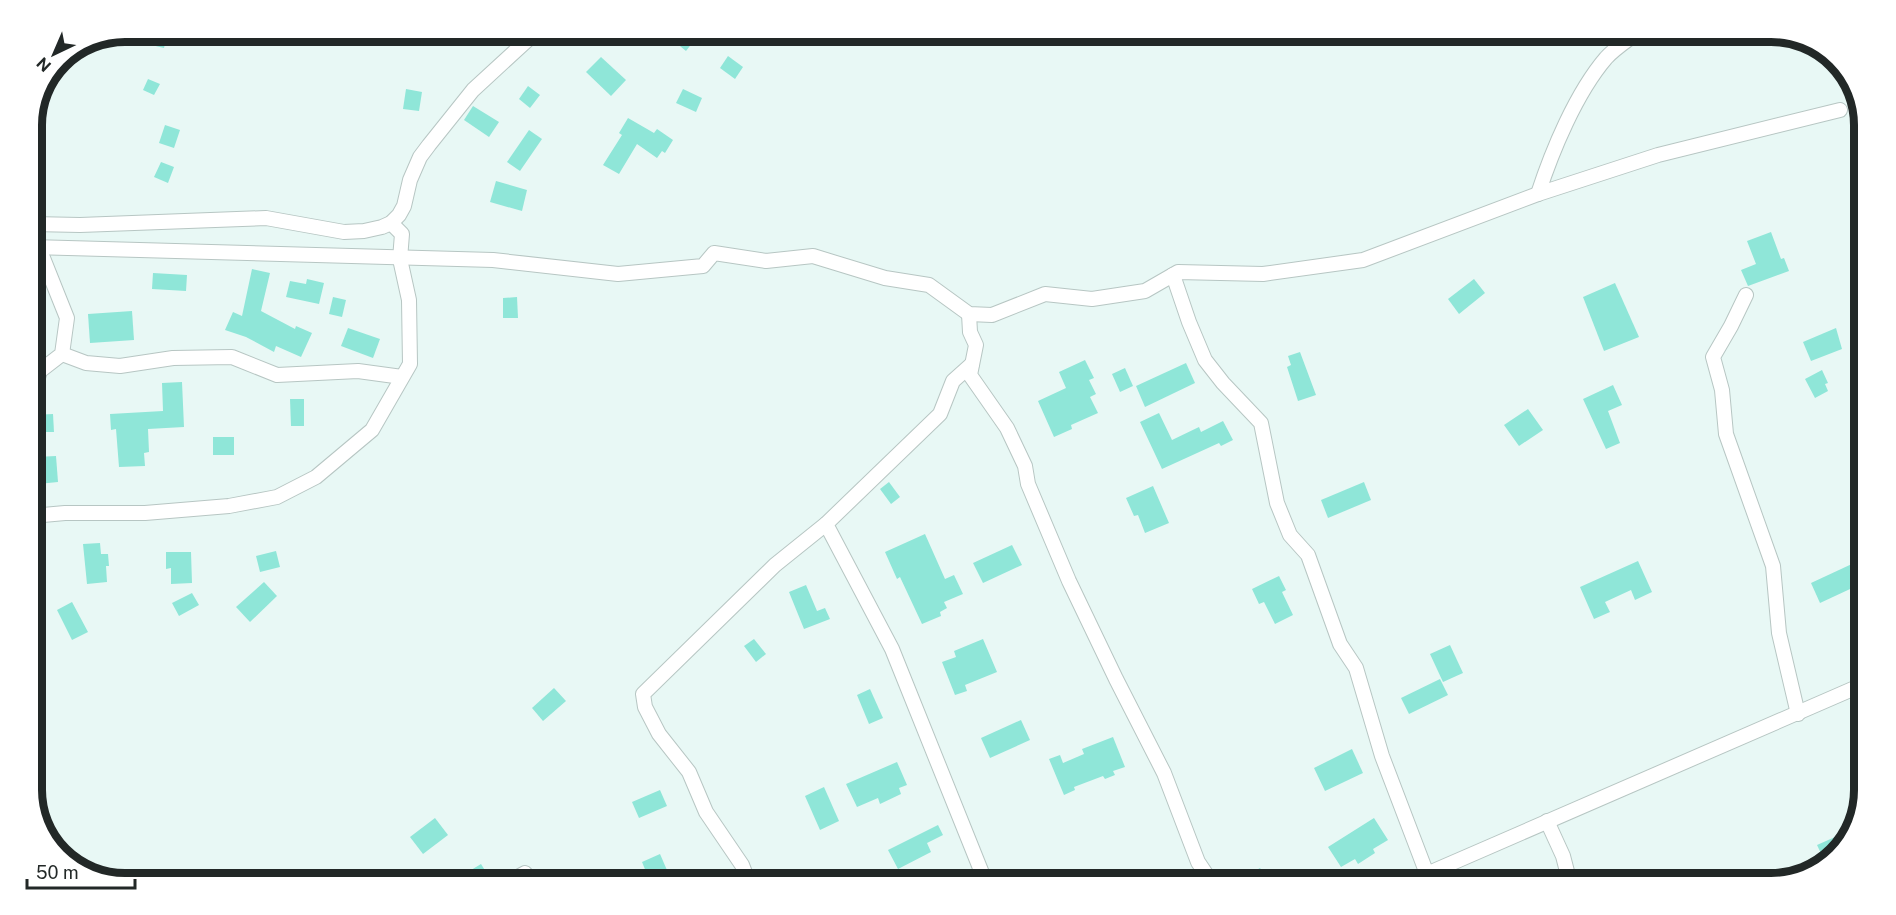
<svg xmlns="http://www.w3.org/2000/svg" width="1896" height="915" viewBox="0 0 1896 915" font-family="'Public Sans',sans-serif">
<style>
.building{fill:#8fe6d8}
.lines{fill:none;stroke-linecap:round;stroke-linejoin:round}
.street-casing{stroke:#b7c6c3;stroke-width:16}
.street{stroke:#fff;stroke-width:14}
.rim{fill:none;stroke:#222827;stroke-width:8}
</style>
<rect width="100%" height="100%" fill="#e8f8f5"/>
<g class="building">
<path d="M145,32H168L164,48L143,43Z"/>
<path d="M683,32H688L696,38L686,51L675,42Z"/>
<path d="M728,56L743,67L735,79L720,68Z"/>
<path d="M601,57L626,80L611,96L586,72Z"/>
<path d="M148,79L160,84L154,95L143,90Z"/>
<path d="M528,86L540,95L530,108L519,99Z"/>
<path d="M406,89L422,92L419,111L403,109Z"/>
<path d="M683,89L702,98L696,112L676,103Z"/>
<path d="M473,106L499,122L489,137L464,120Z"/>
<path d="M628,118L654,133L657,129L673,140L665,153L662,151L657,158L637,144L619,174L603,165L622,135L619,133Z"/>
<path d="M165,125L180,130L174,148L159,143Z"/>
<path d="M529,130L542,139L520,171L507,162Z"/>
<path d="M161,162L174,167L168,183L154,177Z"/>
<path d="M496,181L527,190L522,211L490,202Z"/>
<path d="M1771,232L1781,259L1784,258L1789,271L1748,286L1741,270L1756,264L1747,241Z"/>
<path d="M32,267H37L44,284H42L43,301L32,302Z"/>
<path d="M252,269L270,273L261,311L295,329L296,326L312,333L301,357L276,346L274,352L246,337L225,330L233,312L242,316Z"/>
<path d="M153,273L187,275L186,291L152,289Z"/>
<path d="M307,279L324,283L319,304L286,297L290,281L306,284Z"/>
<path d="M1474,279L1485,293L1459,314L1448,299Z"/>
<path d="M1615,283L1639,337L1604,351L1583,297Z"/>
<path d="M333,297L346,300L342,317L329,314Z"/>
<path d="M517,297L518,318H503V298Z"/>
<path d="M132,311L134,340L90,343L88,314Z"/>
<path d="M348,328L380,339L373,358L341,346Z"/>
<path d="M1836,328L1842,349L1811,361L1803,342Z"/>
<path d="M1300,352L1316,395L1298,401L1287,367L1291,365L1288,356Z"/>
<path d="M1085,360L1094,378L1089,380L1096,394L1090,397L1098,413L1071,425L1072,429L1054,437L1038,401L1066,388L1059,372Z"/>
<path d="M1186,363L1195,383L1145,407L1136,386Z"/>
<path d="M1125,368L1133,386L1120,392L1112,374Z"/>
<path d="M1822,370L1828,383L1825,384L1828,391L1815,398L1805,379Z"/>
<path d="M182,382L184,427L148,429L149,452L144,453L145,466L119,467L116,429L111,430L110,414L163,411L162,383Z"/>
<path d="M1613,385L1622,405L1608,411L1620,443L1606,449L1583,399Z"/>
<path d="M290,399H304V426H291Z"/>
<path d="M1528,409L1543,430L1519,446L1504,425Z"/>
<path d="M1159,413L1172,440L1199,427L1201,432L1223,421L1233,440L1221,446L1219,443L1162,469L1140,422Z"/>
<path d="M53,414L54,432H32V415Z"/>
<rect x="213" y="437" width="21" height="18"/>
<path d="M56,456L58,482L38,484L36,457Z"/>
<path d="M889,482L900,497L891,504L880,489Z"/>
<path d="M1364,482L1371,500L1328,518L1321,500Z"/>
<path d="M1153,486L1169,523L1145,533L1138,515L1134,516L1126,498Z"/>
<path d="M925,534L945,579L954,575L963,594L944,602L947,608L940,612L941,616L922,624L900,577L897,579L885,552Z"/>
<path d="M100,543L101,554H108L109,566H106L107,582L87,584L83,544Z"/>
<path d="M1012,545L1022,565L983,583L973,563Z"/>
<path d="M276,551L280,567L260,572L256,556Z"/>
<path d="M166,552H191L192,583L171,584V568L166,569Z"/>
<path d="M1638,561L1652,592L1635,600L1631,590L1605,602L1610,612L1594,619L1580,587Z"/>
<path d="M1854,563L1863,583L1820,603L1811,583Z"/>
<path d="M1279,576L1286,590L1282,592L1293,615L1275,624L1264,602L1259,604L1252,589Z"/>
<path d="M264,582L277,596L250,622L236,607Z"/>
<path d="M806,585L817,611L825,608L830,619L804,629L789,592Z"/>
<path d="M192,593L199,605L179,616L172,603Z"/>
<path d="M72,602L88,632L72,640L57,610Z"/>
<path d="M754,639L766,654L756,662L744,646Z"/>
<path d="M983,639L997,672L965,685L967,691L955,695L942,662L956,657L954,651Z"/>
<path d="M1450,645L1463,673L1443,682L1430,654Z"/>
<path d="M1440,679L1448,695L1409,714L1401,698Z"/>
<path d="M554,688L566,701L543,721L532,708Z"/>
<path d="M870,689L883,718L869,724L857,695Z"/>
<path d="M1021,720L1030,740L990,758L981,738Z"/>
<path d="M1113,737L1125,767L1113,771L1115,775L1105,779L1103,776L1074,787L1075,790L1064,795L1049,759L1060,755L1063,763L1084,754L1082,749Z"/>
<path d="M1352,749L1363,773L1325,791L1314,768Z"/>
<path d="M897,762L907,785L899,788L901,794L880,804L878,798L857,807L846,784Z"/>
<path d="M824,787L839,821L820,830L805,796Z"/>
<path d="M660,790L667,806L639,818L632,802Z"/>
<path d="M435,818L448,835L423,854L410,837Z"/>
<path d="M1374,818L1388,840L1373,849L1375,853L1358,864L1355,859L1341,867L1328,847Z"/>
<path d="M938,825L943,835L927,843L931,852L898,869L888,850Z"/>
<path d="M1835,837L1840,848L1826,864L1817,845Z"/>
<path d="M660,854L673,884H651L642,862Z"/>
<path d="M481,864L491,880L485,884H469L463,875Z"/>
<path d="M1260,868L1268,880L1262,884H1232Z"/>
</g>
<g class="lines">
<defs>
<g id="street">
<path d="M1538,194C1552,151 1576,93 1606,58C1615,48 1628,40 1638,32"/>
<path d="M32,224L80,225L266,218L344,232L364,231L382,227L391,223L399,215L404,206L410,180L420,157L429,145L473,90L536,32"/>
<path d="M32,236L39,248L67,318L62,354L40,371L35,387L32,389"/>
<path d="M32,247L493,260L618,274L703,266L714,253L766,261L813,256L885,278L929,285L969,314L992,315L1045,294L1092,299L1145,291L1178,272L1263,274L1363,260L1538,194L1658,155L1840,110"/>
<path d="M1173,275L1189,322L1205,360L1223,383L1261,423L1277,503L1290,535L1308,555L1340,644L1356,668L1382,756L1427,874"/>
<path d="M1746,295L1731,326L1713,357L1722,390L1726,434L1773,566L1779,633L1798,714"/>
<path d="M969,314L970,332L976,345L970,375L1007,428L1025,466L1028,484L1069,581L1116,679L1164,773L1198,862L1212,883"/>
<path d="M62,354L86,363L120,366L173,358L232,357L277,375L358,371L402,377"/>
<path d="M972,364L953,381L940,414L826,524L892,649L986,883"/>
<path d="M32,516L65,513H145L229,506L277,497L316,477L372,430L410,364L409,300L400,259L402,234L391,223"/>
<path d="M1547,821L1563,856L1570,883"/>
<path d="M507,883L525,873L533,883"/>
<path d="M749,883L742,865L706,812L689,772L659,734L645,707L643,694L775,565L826,524"/>
<path d="M1406,883L1864,684"/>
</g>
</defs>
<use href="#street" class="street-casing"/>
<use href="#street" class="street"/>
</g>
<path d="M0 0H1896V915H0ZM125 42H1771A83 83 0 0 1 1854 125V790A83 83 0 0 1 1771 873H125A83 83 0 0 1 42 790V125A83 83 0 0 1 125 42Z" fill="#fff" fill-rule="evenodd"/>
<path class="rim" d="M125 42H1771A83 83 0 0 1 1854 125V790A83 83 0 0 1 1771 873H125A83 83 0 0 1 42 790V125A83 83 0 0 1 125 42Z"/>
<g transform="translate(54 54) rotate(224)" stroke="#ffffff" stroke-width="4.5" paint-order="stroke">
<path d="M0-4.5L10 22L0 15L-10 22Z" fill="#222827"/>
<text y="-9" font-size="16" font-weight="bold" text-anchor="middle" fill="#222827">N</text>
</g>
<path d="M27 879v9h108v-9" fill="none" stroke="#222827" stroke-width="3"/>
<text x="36" y="879" font-size="18" fill="#222827" stroke="#ffffff" stroke-width="4.5" paint-order="stroke">50 m</text>
</svg>
